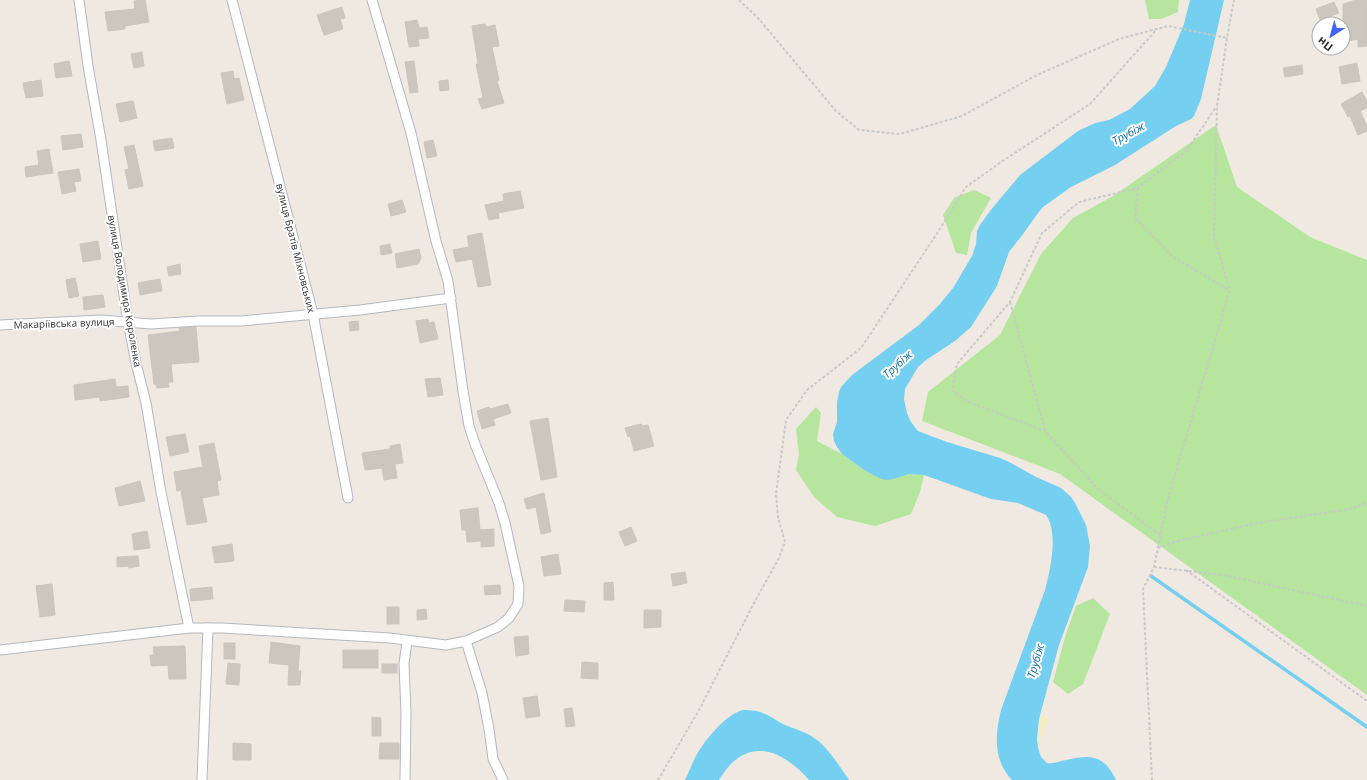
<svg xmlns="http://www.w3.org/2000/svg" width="1367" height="780" viewBox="0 0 1367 780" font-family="'Open Sans',sans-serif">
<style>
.green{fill:#b6e59e}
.sand{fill:#f3ecc5}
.water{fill:#75cff0}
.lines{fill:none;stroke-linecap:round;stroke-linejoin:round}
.stream{stroke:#75cff0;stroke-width:3.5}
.building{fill:#cbc7bf;stroke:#cbc5ba}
.minor-casing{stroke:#b4b7c1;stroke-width:11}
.path{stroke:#c9c9c9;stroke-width:2;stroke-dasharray:3 2;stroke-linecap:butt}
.minor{stroke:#fff;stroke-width:9}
.labels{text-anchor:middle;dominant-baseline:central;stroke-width:4;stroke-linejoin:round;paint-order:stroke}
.street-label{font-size:10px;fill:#2e2e2e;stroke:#fff}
.water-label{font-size:11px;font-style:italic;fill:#0d6fa3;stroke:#fff}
</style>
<rect width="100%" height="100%" fill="#efe9e1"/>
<g class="green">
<path d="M1145,0H1179L1178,12L1161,19H1149Z"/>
<path d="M1216,125L1237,187L1310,237L1367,260V695L1060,474L922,421L928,392L1000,335L1041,254L1073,218L1113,196Z"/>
<path d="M974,190L991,198L971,233L967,255L956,253L943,215L954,198Z"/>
<path d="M816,407L821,413L817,441L842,454L864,470L879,478L909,474L924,475L920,492L911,514L875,526L837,517L814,497L796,470L799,454L796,429Z"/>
<path d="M1093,598L1110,614L1083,684L1068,694L1053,682L1065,637L1076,606Z"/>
</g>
<path class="sand" d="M1043,714L1047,716L1049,721L1040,741L1038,739L1039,722Z"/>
<g class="water">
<path d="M1190,0H1224L1201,99L1194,116L1191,119L1176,126L1115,165L1071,187L1043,207L1038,213L1023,234L1009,252L997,286L971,327L955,341L926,360L918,367L905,389L904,399L907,413L911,422L918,431L947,442L1000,458L1011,463L1036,477L1061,488L1071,497L1075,503L1086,525L1090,546L1088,567L1059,645L1039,719L1037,739L1038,748L1041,757L1047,763C1054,764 1060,761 1066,760C1091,754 1104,755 1116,780H1012C993,760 995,735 1001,710L1045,590C1050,571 1059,533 1046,515L1018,503L991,499L924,475L909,474L893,479L886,480L879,478L864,470L842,454L837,447L834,441L833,434L837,422V402L839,392L841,387L852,375L919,325L940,304L953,288L972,256L976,244L977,231L980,225L990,211L1020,175L1078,131L1095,123L1109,120L1130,109L1155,86L1166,67L1184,24Z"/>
<path d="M743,710C763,710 767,715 783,724C793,729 805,731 814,738C828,747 840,767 849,780H809C779,746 744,737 719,780H685C689,772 692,763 697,754C706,739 726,714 743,710Z"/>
</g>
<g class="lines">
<path class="stream" d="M1151,576L1367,727"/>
</g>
<g class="building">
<path d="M145,0L149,22L125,26V29L108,31L105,12L135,9L134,1Z"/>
<path d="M1356,0H1367V46L1358,47V39L1343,42V4Z"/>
<path d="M1334,2L1339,13L1320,20L1316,9Z"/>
<path d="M342,7L345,18L340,19L343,29L324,35L317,15Z"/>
<path d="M417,20L419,28L427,27L429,38L418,39L419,46L409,47L405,22Z"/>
<path d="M485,24L486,27L495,25L499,46L492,47L499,80L497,81L504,103L482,109L478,99L483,98L476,64H478L472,26Z"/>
<path d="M142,52L144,66L134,68L131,54Z"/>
<path d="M69,61L72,76L56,78L54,64Z"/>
<path d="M414,61L418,92L410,93L405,62Z"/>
<path d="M1357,63L1360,81L1342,84L1339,67Z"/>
<path d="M1302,65L1303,74L1285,77L1283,68Z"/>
<path d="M233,71L234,79L239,78L244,100L227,104L221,73Z"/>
<path d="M41,80L43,96L26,98L23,83Z"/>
<path d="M448,80L449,90L440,91L439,81Z"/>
<path d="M1362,92L1367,101V108L1360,111L1367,126V131L1358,135L1350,116L1348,117L1341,104Z"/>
<path d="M133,101L137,118L120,122L116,104Z"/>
<path d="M81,134L83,147L63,150L61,136Z"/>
<path d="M172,138L174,148L155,151L153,141Z"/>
<path d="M433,140L437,156L427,158L424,142Z"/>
<path d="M134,145L143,186L129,189L125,170L129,169L124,147Z"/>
<path d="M49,149L53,173L26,177L25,167L39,165L37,151Z"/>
<path d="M79,169L81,181L74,182L76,191L62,194L58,172Z"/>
<path d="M520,191L524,208L498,213L499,218L489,220L485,205L504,201L503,194Z"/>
<path d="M402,200L406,212L391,216L388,204Z"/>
<path d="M482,233L491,285L478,287L472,259L456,262L453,250L469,247L467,236Z"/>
<path d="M98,241L101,259L83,262L80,244Z"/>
<path d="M390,244L392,253L381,255L380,246Z"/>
<path d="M419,249L421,258L418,264L397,268L395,254Z"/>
<path d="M180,264L181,274L169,276L167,267Z"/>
<path d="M75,278L79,296L69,298L66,280Z"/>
<path d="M160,279L162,291L140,295L138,283Z"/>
<path d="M103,295L105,307L84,310L83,297Z"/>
<path d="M428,319L429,323L434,322L438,339L420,343L416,321Z"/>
<path d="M358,321L359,330L350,331L349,322Z"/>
<path d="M196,327L199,362L171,364L173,382H168L169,387L157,388L156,384H154L148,335L180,331L179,328Z"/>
<path d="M440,378L443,395L428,397L425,379Z"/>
<path d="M115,379L116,387L128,386L129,397L100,401V397L75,400L74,385Z"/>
<path d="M508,404L511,413L493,419L495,425L482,429L477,411L489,407L490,409Z"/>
<path d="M548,418L557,477L541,480L530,421Z"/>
<path d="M641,424L642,426L648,425L654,446L634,451L630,436L628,437L625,428Z"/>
<path d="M185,434L189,452L170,456L166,437Z"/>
<path d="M214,443L221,480L217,481L219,495L202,498L207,522L187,525L181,490L177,491L174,472L203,467L199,446Z"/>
<path d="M400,444L403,463L395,464L397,478L384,480L382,468L365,470L362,453L390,449V446Z"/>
<path d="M140,481L145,501L119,506L115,488Z"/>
<path d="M544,493L551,532L541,534L536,507L527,509L524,499Z"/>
<path d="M478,508L480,530L494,529V546L481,547V541L467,542L466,530H462L460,510Z"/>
<path d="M631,527L637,541L625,546L619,532Z"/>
<path d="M147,531L150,548L134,550L132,534Z"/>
<path d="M232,544L234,561L215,563L212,547Z"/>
<path d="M558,554L561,574L544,576L541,557Z"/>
<path d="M138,556L139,566L129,568V566L117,567V557Z"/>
<path d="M685,572L687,583L673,586L671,574Z"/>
<path d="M613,582L614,600H604V583Z"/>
<path d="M52,584L55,615L40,617L36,586Z"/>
<path d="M500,585L501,594L485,595L484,586Z"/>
<path d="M212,587L213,599L191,601L190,589Z"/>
<path d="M565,600L585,601L584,612L564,611Z"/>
<rect x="387" y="607" width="12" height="17"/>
<path d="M426,609L427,619L417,620V610Z"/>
<path d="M644,610H661V627L644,628Z"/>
<path d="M528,636L529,654L516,656L514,637Z"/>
<path d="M271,642L300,646L298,671H301L300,685H288L289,665L269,663Z"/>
<rect x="224" y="643" width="11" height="16"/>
<path d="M185,646L186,679H169L168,665L151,666L150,655H154L153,647Z"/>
<rect x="343" y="650" width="35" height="18"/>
<path d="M582,662L598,663V679L581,678Z"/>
<path d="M228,663L240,664L239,685L226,684Z"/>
<rect x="382" y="664" width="15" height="9"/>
<path d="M537,696L540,716L526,718L523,698Z"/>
<path d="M572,708L575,726L566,727L564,709Z"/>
<path d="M372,717L381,718V736H372Z"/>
<path d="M233,743L251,744V760H233Z"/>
<path d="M380,743H399V759H379Z"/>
</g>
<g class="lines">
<defs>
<g id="minor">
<path d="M79,0L88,66L101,140L128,322L136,363L146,403L161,492L189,628"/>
<path d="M232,0L313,314L348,498"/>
<path d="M372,0L411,133L436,241L448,281L463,391L469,426L475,444L499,503L505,523L519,586L518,604L509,618L498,627L466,641"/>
<path d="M0,325L101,320L151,324L198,321H241L360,310L451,298"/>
<path d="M0,650L189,628H222L390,638L446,645L466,641L482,693L489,729L493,759L503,780"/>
<path d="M202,780L208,628"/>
<path d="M405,780L406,713L404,664L407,641"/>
</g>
</defs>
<use href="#minor" class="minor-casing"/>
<g class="path">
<path d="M739,0L758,18L836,111L859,130L900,134L962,116L1037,75L1119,39L1168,26L1227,38"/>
<path d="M1138,188L1135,218L1173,257L1229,290"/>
<path d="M1010,302L1045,430"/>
<path d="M1160,535L1098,489L1045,431L968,402L952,390L957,364L1010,302L1042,233L1079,202L1138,188L1187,150L1216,107"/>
<path d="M1158,548L1174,542L1257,523L1350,509L1367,503"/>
<path d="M1154,567L1223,575L1367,606"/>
<path d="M1186,570L1367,701"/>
<path d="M658,780L699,710L754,603L778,560L785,542L778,517L776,494L786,420L807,390L861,348L936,235L966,187L1001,162L1090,104L1157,29"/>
<path d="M1152,780L1143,589L1154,567L1168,498L1230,290L1214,237L1217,106L1227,38L1234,0"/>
</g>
<use href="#minor" class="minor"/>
</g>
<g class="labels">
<g class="street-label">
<text transform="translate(296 248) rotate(76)">вулиця Братів Міхновських</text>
<text transform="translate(125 291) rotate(80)">вулиця Володимира Короленка</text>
<text transform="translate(64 323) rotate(-2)">Макаріївська вулиця</text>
</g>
<g class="water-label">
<text transform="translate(1128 133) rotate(-28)">Трубіж</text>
<text transform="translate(897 364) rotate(-42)">Трубіж</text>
<text transform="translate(1035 661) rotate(-74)">Трубіж</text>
</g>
</g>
<g transform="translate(1331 36) rotate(216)"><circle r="19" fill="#ffffff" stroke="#ababab"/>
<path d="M0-3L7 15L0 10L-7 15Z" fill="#4264fb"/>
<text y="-6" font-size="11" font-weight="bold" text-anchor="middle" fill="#2e2e2e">Пн</text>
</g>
</svg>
